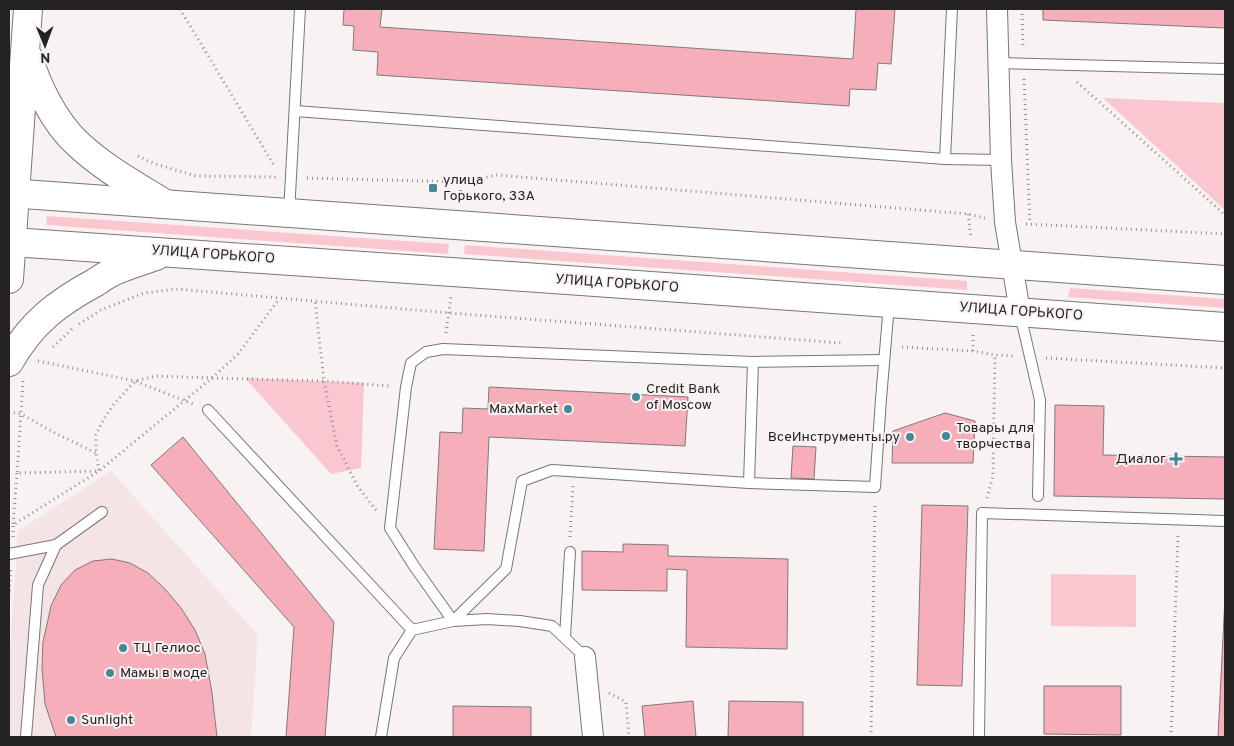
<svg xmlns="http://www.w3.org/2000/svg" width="1234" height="746" viewBox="0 0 1234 746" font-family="Overpass,sans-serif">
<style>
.built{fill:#f4e4e6}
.green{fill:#fac7d0}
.building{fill:#f7aebb;stroke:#7f797a}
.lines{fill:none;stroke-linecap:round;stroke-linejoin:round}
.lane-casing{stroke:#7a7475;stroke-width:12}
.street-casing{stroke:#7a7475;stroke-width:22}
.secondary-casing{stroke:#7a7475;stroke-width:30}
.path{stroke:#928e8e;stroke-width:3;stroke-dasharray:1 4;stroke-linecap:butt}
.lane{stroke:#fff;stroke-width:10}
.street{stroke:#fff;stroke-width:20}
.secondary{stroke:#fff;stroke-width:28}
.poi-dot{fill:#46889a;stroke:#f9f2f3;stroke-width:2}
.labels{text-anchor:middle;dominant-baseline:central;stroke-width:4;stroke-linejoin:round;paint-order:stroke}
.poi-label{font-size:14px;fill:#242222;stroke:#f9f2f3;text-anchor:start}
.street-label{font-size:14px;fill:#242222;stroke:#f9f2f3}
</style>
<rect width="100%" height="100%" fill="#f9f2f3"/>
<path class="built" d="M111,471L258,635L251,737H9V663L18,531Z"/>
<g class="green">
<path d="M1103,98L1225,103V210Z"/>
<path d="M47,216L449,244L448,254L46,225Z"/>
<path d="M465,245L967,281V290L464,254Z"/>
<path d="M1070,288L1225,299V308L1068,297Z"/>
<path d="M245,378L364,383L361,468L331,474Z"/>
<path d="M1051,574L1136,575V627L1051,626Z"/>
</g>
<g class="building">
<path d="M344,9H382L380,27L853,59L856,9H895L891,64L878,63L876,90L850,89L849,106L377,75L378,52L353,50L354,26L343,25Z"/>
<path d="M1043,9H1225V28L1043,20Z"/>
<path d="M489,387L688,397L685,446L489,437L484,551L434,549L440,432L462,433L463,408L488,409Z"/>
<path d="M1055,405L1104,406L1103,455L1225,457V499L1054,496Z"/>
<path d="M945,413L975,421L973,463H892L893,431Z"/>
<path d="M183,437L334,622L325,737H286L294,627L151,465Z"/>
<path d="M793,446L816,447L814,479L791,478Z"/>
<path d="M922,505L968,506L962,686L917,685Z"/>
<path d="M623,544L668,545V556L788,559L787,649L686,647L687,570L667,569V591L582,590V551L623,552Z"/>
<path d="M112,559L130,563L148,573L165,589L181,608L195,630L205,654L212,693L217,737H56L45,704L42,668L43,642L51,606L61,585L75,570L93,561Z"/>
<path d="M1225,597V737H1218Z"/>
<path d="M1044,686H1121V735L1044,734Z"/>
<path d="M693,701L696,737H645L642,706Z"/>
<path d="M729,701L803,702V737H728Z"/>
<path d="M453,706L531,707V737H453Z"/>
</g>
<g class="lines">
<defs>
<g id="lane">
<path d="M998,63L1225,69"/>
<path d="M295,111L945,159L1001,160"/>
<path d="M945,159L952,9"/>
<path d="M289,213L300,9"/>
<path d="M1020,314L1040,400L1038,496"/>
<path d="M753,362L884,360"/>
<path d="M208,410L412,630"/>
<path d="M749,483L753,362L443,349L426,352L411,363L406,387L390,528L414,566L453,621L506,569L522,481L552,470L749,483L875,487L881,399L889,304"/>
<path d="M9,554L56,545"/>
<path d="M565,637L570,552"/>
<path d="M26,737L38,585L56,545L102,512"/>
<path d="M381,737L394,658L412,630L453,621L487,619L520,621L552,626L585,657"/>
<path d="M979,737L982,513L1225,521"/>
</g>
<g id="street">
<path d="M997,9L1001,160L1005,222L1020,312"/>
<path d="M585,657L593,737"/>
</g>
<g id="secondary">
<path d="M28,57C37,86 54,122 77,143C102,167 133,184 162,202"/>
<path d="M9,193L1225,280"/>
<path d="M9,240L12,242L539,278L1225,327"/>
<path d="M9,279L28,9"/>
<path d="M9,362C31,323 57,303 96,282C103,277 111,272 119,269C131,264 144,260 156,256"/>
</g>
</defs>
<use href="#lane" class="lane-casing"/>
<use href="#street" class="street-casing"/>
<use href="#secondary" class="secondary-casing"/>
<g class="path">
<path d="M180,9L275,167"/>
<path d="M1022,9L1023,48"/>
<path d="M1024,79L1030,224"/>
<path d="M1077,82L1225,215"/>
<path d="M138,156L150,162L172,169L196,176L276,177"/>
<path d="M307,178L461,182L497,175L968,214L985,218"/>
<path d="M460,201L461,182"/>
<path d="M968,214L971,238"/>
<path d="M1026,224L1225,234"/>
<path d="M79,324L101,310L144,293L176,289L450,313L841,343"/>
<path d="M446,333L451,297"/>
<path d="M53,347L72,329"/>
<path d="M902,347L973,351L995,355L1015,356"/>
<path d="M973,351V332"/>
<path d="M1046,358L1225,368"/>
<path d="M38,361L135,381L193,404"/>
<path d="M23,381L17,473L99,471L96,453V435L102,422L114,404L135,381L156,376L212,378L238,354L279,299"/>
<path d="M9,412L21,414L55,433L96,453"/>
<path d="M17,473L13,525L99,471L212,378L324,381L315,301"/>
<path d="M987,498L993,476L995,355"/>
<path d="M376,510L358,487L337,446L324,381L390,386"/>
<path d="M13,537V525"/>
<path d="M570,537L573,486"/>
<path d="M9,596L11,568"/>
<path d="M609,693L626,702L629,737"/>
<path d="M871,737L875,503"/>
<path d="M1171,737L1178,536"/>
</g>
<use href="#lane" class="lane"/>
<use href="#street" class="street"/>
<use href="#secondary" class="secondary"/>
</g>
<g class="poi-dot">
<rect x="428" y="183" width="10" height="10" rx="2.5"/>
<circle cx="636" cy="397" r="5"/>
<circle cx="568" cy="409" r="5"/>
<circle cx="946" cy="436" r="5"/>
<circle cx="910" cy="437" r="5"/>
<path d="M1173.5 451.5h5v5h5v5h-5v5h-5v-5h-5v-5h5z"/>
<circle cx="123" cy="648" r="5"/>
<circle cx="110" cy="673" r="5"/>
<circle cx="71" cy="720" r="5"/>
</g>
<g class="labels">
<g class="poi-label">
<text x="443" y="180">улица<tspan x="443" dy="16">Горького, 33А</tspan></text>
<text x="646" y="389">Credit Bank<tspan x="646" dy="16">of Moscow</tspan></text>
<text x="558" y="409" text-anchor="end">MaxMarket</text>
<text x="956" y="428">Товары для<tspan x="956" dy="16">творчества</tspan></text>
<text x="900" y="437" text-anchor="end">ВсеИнструменты.ру</text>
<text x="1166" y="459" text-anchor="end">Диалог</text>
<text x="133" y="648">ТЦ Гелиос</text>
<text x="120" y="673">Мамы в моде</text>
<text x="81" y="720">Sunlight</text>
</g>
<g class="street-label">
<text transform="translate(213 255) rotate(4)">УЛИЦА ГОРЬКОГО</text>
<text transform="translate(617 284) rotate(4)">УЛИЦА ГОРЬКОГО</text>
<text transform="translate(1021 312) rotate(4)">УЛИЦА ГОРЬКОГО</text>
</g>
</g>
<rect width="1234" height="746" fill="none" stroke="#242222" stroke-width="20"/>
<g transform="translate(45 45) rotate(179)" stroke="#f9f2f3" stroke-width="4" paint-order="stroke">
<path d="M0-4L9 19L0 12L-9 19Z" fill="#242222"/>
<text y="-8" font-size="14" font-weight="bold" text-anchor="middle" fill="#242222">N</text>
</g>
</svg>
